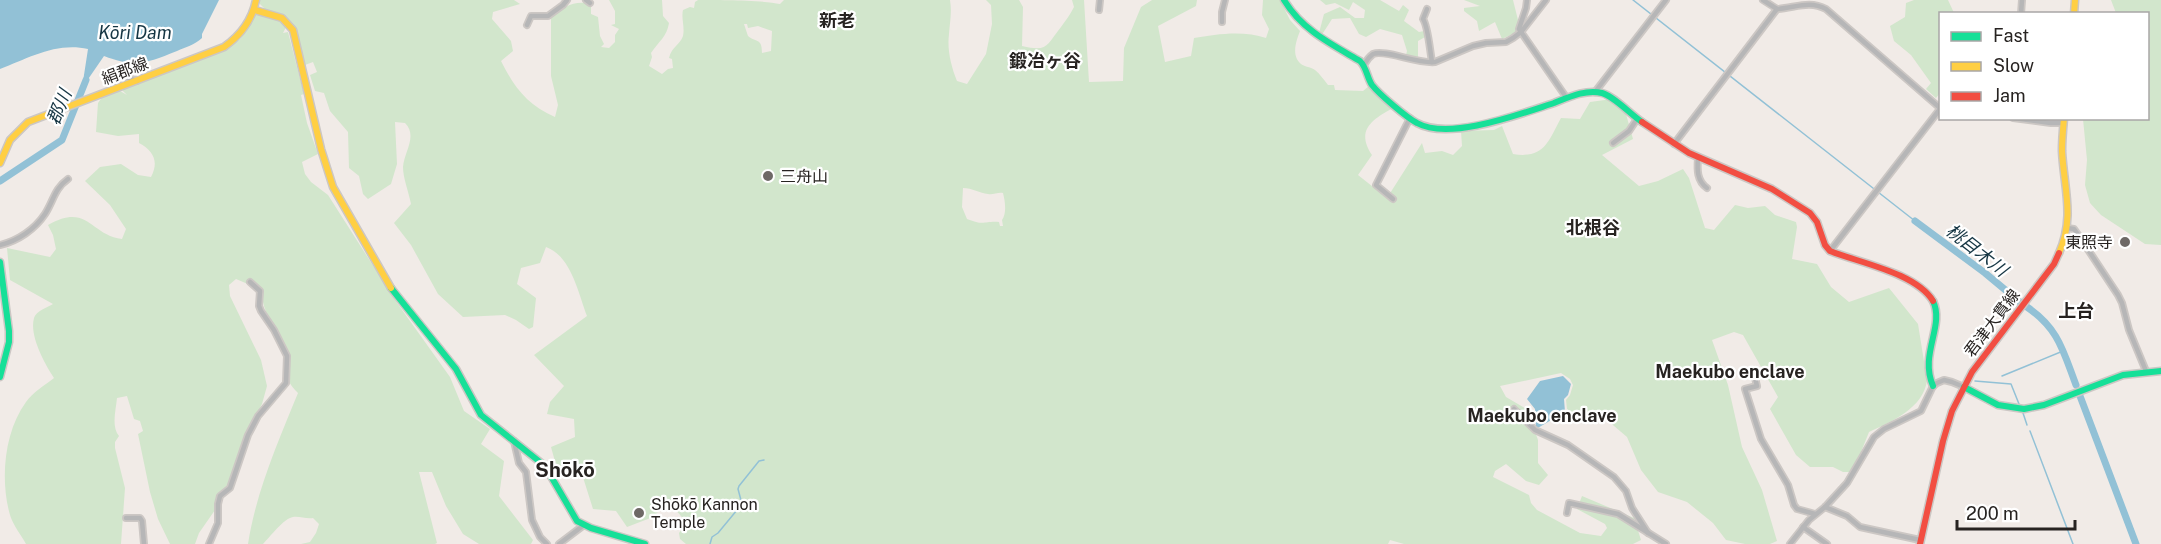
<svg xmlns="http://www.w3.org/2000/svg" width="2161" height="544" viewBox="0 0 2161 544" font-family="'Public Sans','Noto Sans JP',sans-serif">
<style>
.green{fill:#d2e6cc;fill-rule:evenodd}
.water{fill:#92c1d6}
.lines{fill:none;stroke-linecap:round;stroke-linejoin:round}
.stream{stroke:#92c1d6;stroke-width:1.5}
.river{stroke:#92c1d6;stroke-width:7}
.street-casing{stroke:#ccc7c4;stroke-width:8}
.fast-casing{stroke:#ccc7c4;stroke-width:9}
.slow-casing{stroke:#ccc7c4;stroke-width:9}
.jam-casing{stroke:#ccc7c4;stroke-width:9}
.street{stroke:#b6b6b7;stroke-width:4.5}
.fast{stroke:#16e098;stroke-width:6}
.slow{stroke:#ffcf43;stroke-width:6}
.jam{stroke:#f24e42;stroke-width:6}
.poi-dot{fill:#6e6966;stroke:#fff;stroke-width:2}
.labels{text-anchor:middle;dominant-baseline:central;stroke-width:4.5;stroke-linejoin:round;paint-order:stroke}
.street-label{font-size:16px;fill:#272321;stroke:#fff}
.poi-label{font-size:16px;fill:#272321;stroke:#fff;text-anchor:start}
.neighbourhood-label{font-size:18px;font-weight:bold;fill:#272321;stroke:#fff}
.water-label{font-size:18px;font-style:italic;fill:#163644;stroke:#fff}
.quarter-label{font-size:20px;font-weight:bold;fill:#272321;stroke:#fff}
</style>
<rect width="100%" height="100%" fill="#f1ebe7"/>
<g class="green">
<path d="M256,0H514L520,4L493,12L492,19L511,41L513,51L501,61C514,87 527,105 555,117L558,105L551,76V17C564,7 574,0 591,4V14L598,17L600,36L604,44L601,47L609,48L615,42V35L619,29L611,25L615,24V11L609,0H662L663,16L669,23C667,37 658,42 651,53L652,57L649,66L662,74L668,69L673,68L672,59L669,58C672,46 680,45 683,36C685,27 681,18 683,10L690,7L694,8L695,2L698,0C718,0 762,0 780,4L784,0H950C952,12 950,21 949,34C947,50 951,66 957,81L967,84L986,54L992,24L991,5L986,0H1019L1023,7L1022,46C1048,52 1046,46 1061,27C1066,20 1070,15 1074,7L1072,0H1084L1089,82L1123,81L1124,48L1141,7L1152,0H1197L1196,6L1158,26L1165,62L1191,56L1194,38C1216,34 1244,30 1266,38L1269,29L1262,15L1263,0H1280L1290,20L1300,31C1296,41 1291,56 1301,64C1305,67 1311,67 1315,70C1320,74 1324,80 1328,85H1334L1335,90L1363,91L1369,86L1393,108C1373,119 1355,130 1372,155L1358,175L1387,198L1422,143L1425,153L1442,151L1453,155L1462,146L1461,131L1494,130L1502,126L1513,154C1544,159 1548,142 1561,118L1580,119L1590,102L1612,99L1626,114L1633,139L1602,155L1639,186L1658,181L1683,169L1689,178L1705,228L1714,230L1735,205L1748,208L1765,206L1775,215L1796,222L1797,227L1792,259L1817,264L1831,287L1849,302L1889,288L1918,324L1927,380C1924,408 1891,422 1869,432L1853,472H1843L1833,467H1810L1796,455L1770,409L1778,397L1743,335L1734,332L1712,340L1728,385L1742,447L1762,490L1777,541L1770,544H1745L1726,540L1713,523L1687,502L1658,492L1641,470L1627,437L1600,414L1575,417L1567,409L1566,400L1570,395L1573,385L1570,379L1561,373L1500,386L1506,397L1533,413V426L1538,440V463L1548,475L1539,485L1526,481L1506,464L1495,471L1493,477L1529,495L1531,503L1537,510L1580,533L1601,536L1607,528L1605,524L1577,509L1582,496L1634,518L1641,540L1633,544H1404L1390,540L1388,544H686L680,539L679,533L687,523L674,508L661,509L653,517L627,527L616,511L593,509L581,471L556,465L551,447L575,437L574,419L547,414L550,402L564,386L534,355L587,316C578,292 571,256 546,247L540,263L521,268L517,284L536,298L533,327L529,329L516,320L505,315L463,317L438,294L411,245L394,223L411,204C409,193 403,178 403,167C404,152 418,136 405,123L395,122L397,164L391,184L368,199L363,194L359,176L349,168L348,132L330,111L324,93L315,91L310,75L317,72L313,62L305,65L297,35L291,23L285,16L267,11ZM744,24H747L748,28L758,26L772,31L771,51L762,53C762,38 757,43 748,36ZM963,188C972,188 980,193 988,194C993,195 998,192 1003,193C1005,201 1007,213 1002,220L1003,226H1000L999,222C983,221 985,226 967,219L962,207Z"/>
<path d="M1320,0H1380L1399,11L1403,5L1409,10L1404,21L1419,32L1424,31L1425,37L1418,41V57L1406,55L1407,51L1402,35L1380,29L1366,37L1359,34L1350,18L1332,19L1323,33H1319L1324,14L1340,7L1355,18H1364L1365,10L1353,2L1349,10L1335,3L1326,5Z"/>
<path d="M1464,0H1513L1518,20L1517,32L1502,39L1495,22L1479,31L1477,21L1464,11V8L1480,6Z"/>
<path d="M1914,0H1948L1954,13L1940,14V93L1936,98L1926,89L1931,83L1911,55L1894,41L1890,26L1905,17L1906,3Z"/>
<path d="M2111,0H2161V245L2145,244L2101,215L2090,203L2085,185L2087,160L2083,119L2148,118V14L2116,13Z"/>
<path d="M256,12L280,18L288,23L283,33L288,32L304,94L301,95L307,123L318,154L302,162L305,174L311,182L328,195L395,300L450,377L464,411L490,429L481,444L504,461L499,496L533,540L531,544H479L463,534L446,506L432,472H419L437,543L435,544H301L310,542L316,533L319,524L313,518C306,519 299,516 293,517C284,518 270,537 263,544H248C256,492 278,442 298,393C281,376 292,377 289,360C285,333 261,320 262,290L236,279L229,285L230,296L261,360L267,386L262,404L242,442L231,487L199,533L195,544H170L158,519L150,492L138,434L143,431L140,421L134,419L127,396L117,398C116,410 111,426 119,436L115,442V448L125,488L121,544H26C21,535 13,525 10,515C0,480 4,432 26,402C32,393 45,385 54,378C45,364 29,336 34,318C36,311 48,307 53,304L10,280L7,248L50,257L56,249L53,235L48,225C88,202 90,235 122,239L126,229L110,205L85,181L100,167L121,164L138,175L151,177C159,162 154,151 139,143V134L118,136L96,132L98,103L103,96L120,91L127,95L122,90L221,52L240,39L250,25Z"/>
</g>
<g class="water">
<path d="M0,0H219L202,34V38C194,45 186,47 177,51C147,63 135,68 104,56L82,88L88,49C56,42 29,58 0,69Z"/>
<path d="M1563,376L1571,384L1568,395L1564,399L1565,412L1536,429L1535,409L1527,399L1540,381Z"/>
</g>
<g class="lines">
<g class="stream">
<path d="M1633,0L1915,221"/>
<path d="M2002,376L2063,351"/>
<path d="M1975,381L2011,384L2019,404"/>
<path d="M2023,413L2027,425"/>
<path d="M2030,431L2073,544"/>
<path d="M710,544L712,537L718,533L742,504L738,489L739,486L759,461L764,460"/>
</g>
<g class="river">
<path d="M0,181L62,140L86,80"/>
<path d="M1915,221L1985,273L2021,303"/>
<path d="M2027,307C2059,329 2063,351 2076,385"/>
<path d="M2080,396L2136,544"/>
</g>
<defs>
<g id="street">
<path d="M586,0L590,3"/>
<path d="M1527,0L1526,8L1519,29L1566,97"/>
<path d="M1763,0L1777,9C1795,8 1809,0 1826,9L1940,108"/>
<path d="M1427,9L1423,19C1428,26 1430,51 1432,62"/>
<path d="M1099,10L1100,0"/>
<path d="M2021,14L2022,0"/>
<path d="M1222,22V12L1225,0"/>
<path d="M527,25L531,16H548L563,5L567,0"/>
<path d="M1364,65C1366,61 1369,57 1373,54C1385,49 1417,64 1435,62L1473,46L1486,43L1506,42L1513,38L1521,32L1546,0"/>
<path d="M109,71L137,81"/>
<path d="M1595,92L1666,0"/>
<path d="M2013,118L2051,123H2064"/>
<path d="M1613,143L1629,131L1637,119"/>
<path d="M1674,144L1777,9"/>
<path d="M1698,158C1697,170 1697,181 1707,188"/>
<path d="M1393,199L1376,185L1410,118"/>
<path d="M2067,228L2074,229L2079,236L2118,295L2122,303L2129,330L2146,371"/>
<path d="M0,245C18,241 35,229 45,214C54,200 54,189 68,179"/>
<path d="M1830,251L1940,109"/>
<path d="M1755,378L1757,386L1745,389L1761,439L1788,485L1794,505L1797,509L1815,514"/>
<path d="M1514,409L1535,430L1568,445L1614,477L1626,491L1632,508L1648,533"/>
<path d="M514,441L519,463L526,472L532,520L540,537L547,544"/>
<path d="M1825,507L1847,516L1860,527L1920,540"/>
<path d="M1567,513L1569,503L1618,514L1666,544"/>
<path d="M126,518H140L142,521L144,544"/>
<path d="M1803,527L1827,544"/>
<path d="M209,544L218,523V504L220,496L230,488L248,435L258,416L286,383L287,356L274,330L261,311L259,306L260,291L250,282"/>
<path d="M559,544L584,525"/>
<path d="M1790,544L1809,520L1825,507L1847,483L1874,437L1884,429L1921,411L1933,386L1937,383L1944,380L1952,382L1964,387"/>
</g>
<g id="fast">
<path d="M1284,0C1302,30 1331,44 1360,61C1367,68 1367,78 1372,85C1379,94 1407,118 1417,123C1449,141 1520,114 1554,103C1569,97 1586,89 1602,93C1614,96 1631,115 1642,122"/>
<path d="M0,262L9,331V342L0,377"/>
<path d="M391,288L456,369L481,415L545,466L577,521L591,528L645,544"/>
<path d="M1933,386C1919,354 1945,326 1933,301"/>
<path d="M1964,387L1998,405L2024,409L2044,405L2123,375L2161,371"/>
</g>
<g id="slow">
<path d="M255,10L282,18L293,30L321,149L333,187L391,288"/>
<path d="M2074,14L2075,0"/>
<path d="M0,163L10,140L28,122L224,47C241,35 252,21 256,0"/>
<path d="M2059,253C2075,217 2064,189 2062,151C2062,140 2063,129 2064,118"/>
</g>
<g id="jam">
<path d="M1642,122L1689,153L1772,189L1810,213L1817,222L1825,245L1830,251C1860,263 1916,273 1933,301"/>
<path d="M1920,544L1943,441L1952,411L1972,372L2054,264L2059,253"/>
</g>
</defs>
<use href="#street" class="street-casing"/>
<use href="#fast" class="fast-casing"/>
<use href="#slow" class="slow-casing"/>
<use href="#jam" class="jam-casing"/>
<use href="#street" class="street"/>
<use href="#fast" class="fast"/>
<use href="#slow" class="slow"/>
<use href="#jam" class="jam"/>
</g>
<g class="poi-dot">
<circle cx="768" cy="176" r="6"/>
<circle cx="2125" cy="242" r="6"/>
<circle cx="639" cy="513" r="6"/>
</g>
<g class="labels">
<g class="street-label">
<text transform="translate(125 71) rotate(-21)">絹郡線</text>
<text transform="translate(1992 323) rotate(-53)">君津大貫線</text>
</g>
<g class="poi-label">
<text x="780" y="176">三舟山</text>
<text x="2113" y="242" text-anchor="end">東照寺</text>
<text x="651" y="504">Shōkō Kannon<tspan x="651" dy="18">Temple</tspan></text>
</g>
<g class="neighbourhood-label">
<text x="837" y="20">新老</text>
<text x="1045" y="60">鍛冶ヶ谷</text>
<text x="1593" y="227">北根谷</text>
<text x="2076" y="310">上台</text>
<text x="1730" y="371">Maekubo enclave</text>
<text x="1542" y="415">Maekubo enclave</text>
</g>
<g class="water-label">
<text x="135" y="32">Kōri Dam</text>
<text transform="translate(59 107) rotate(-68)">郡川</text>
<text transform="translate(1977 250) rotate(38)">桃目木川</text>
</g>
<g class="quarter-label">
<text x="565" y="470">Shōkō</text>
</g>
</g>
<rect x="1939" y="12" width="210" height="108" fill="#ffffff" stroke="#a9a7a6" stroke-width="1.5"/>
<rect x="1951" y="32" width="30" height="9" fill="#16e098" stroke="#a9a7a6" stroke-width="1.5"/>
<text x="1993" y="42" font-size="18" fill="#272321">Fast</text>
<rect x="1951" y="62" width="30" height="9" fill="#ffcf43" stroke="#a9a7a6" stroke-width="1.5"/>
<text x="1993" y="72" font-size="18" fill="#272321">Slow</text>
<rect x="1951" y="92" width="30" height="9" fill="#f24e42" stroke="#a9a7a6" stroke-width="1.5"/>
<text x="1993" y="102" font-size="18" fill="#272321">Jam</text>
<path d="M1957 520v9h118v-9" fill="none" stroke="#272321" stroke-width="3"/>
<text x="1966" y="520" font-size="18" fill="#272321" stroke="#ffffff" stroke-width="4.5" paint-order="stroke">200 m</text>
</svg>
